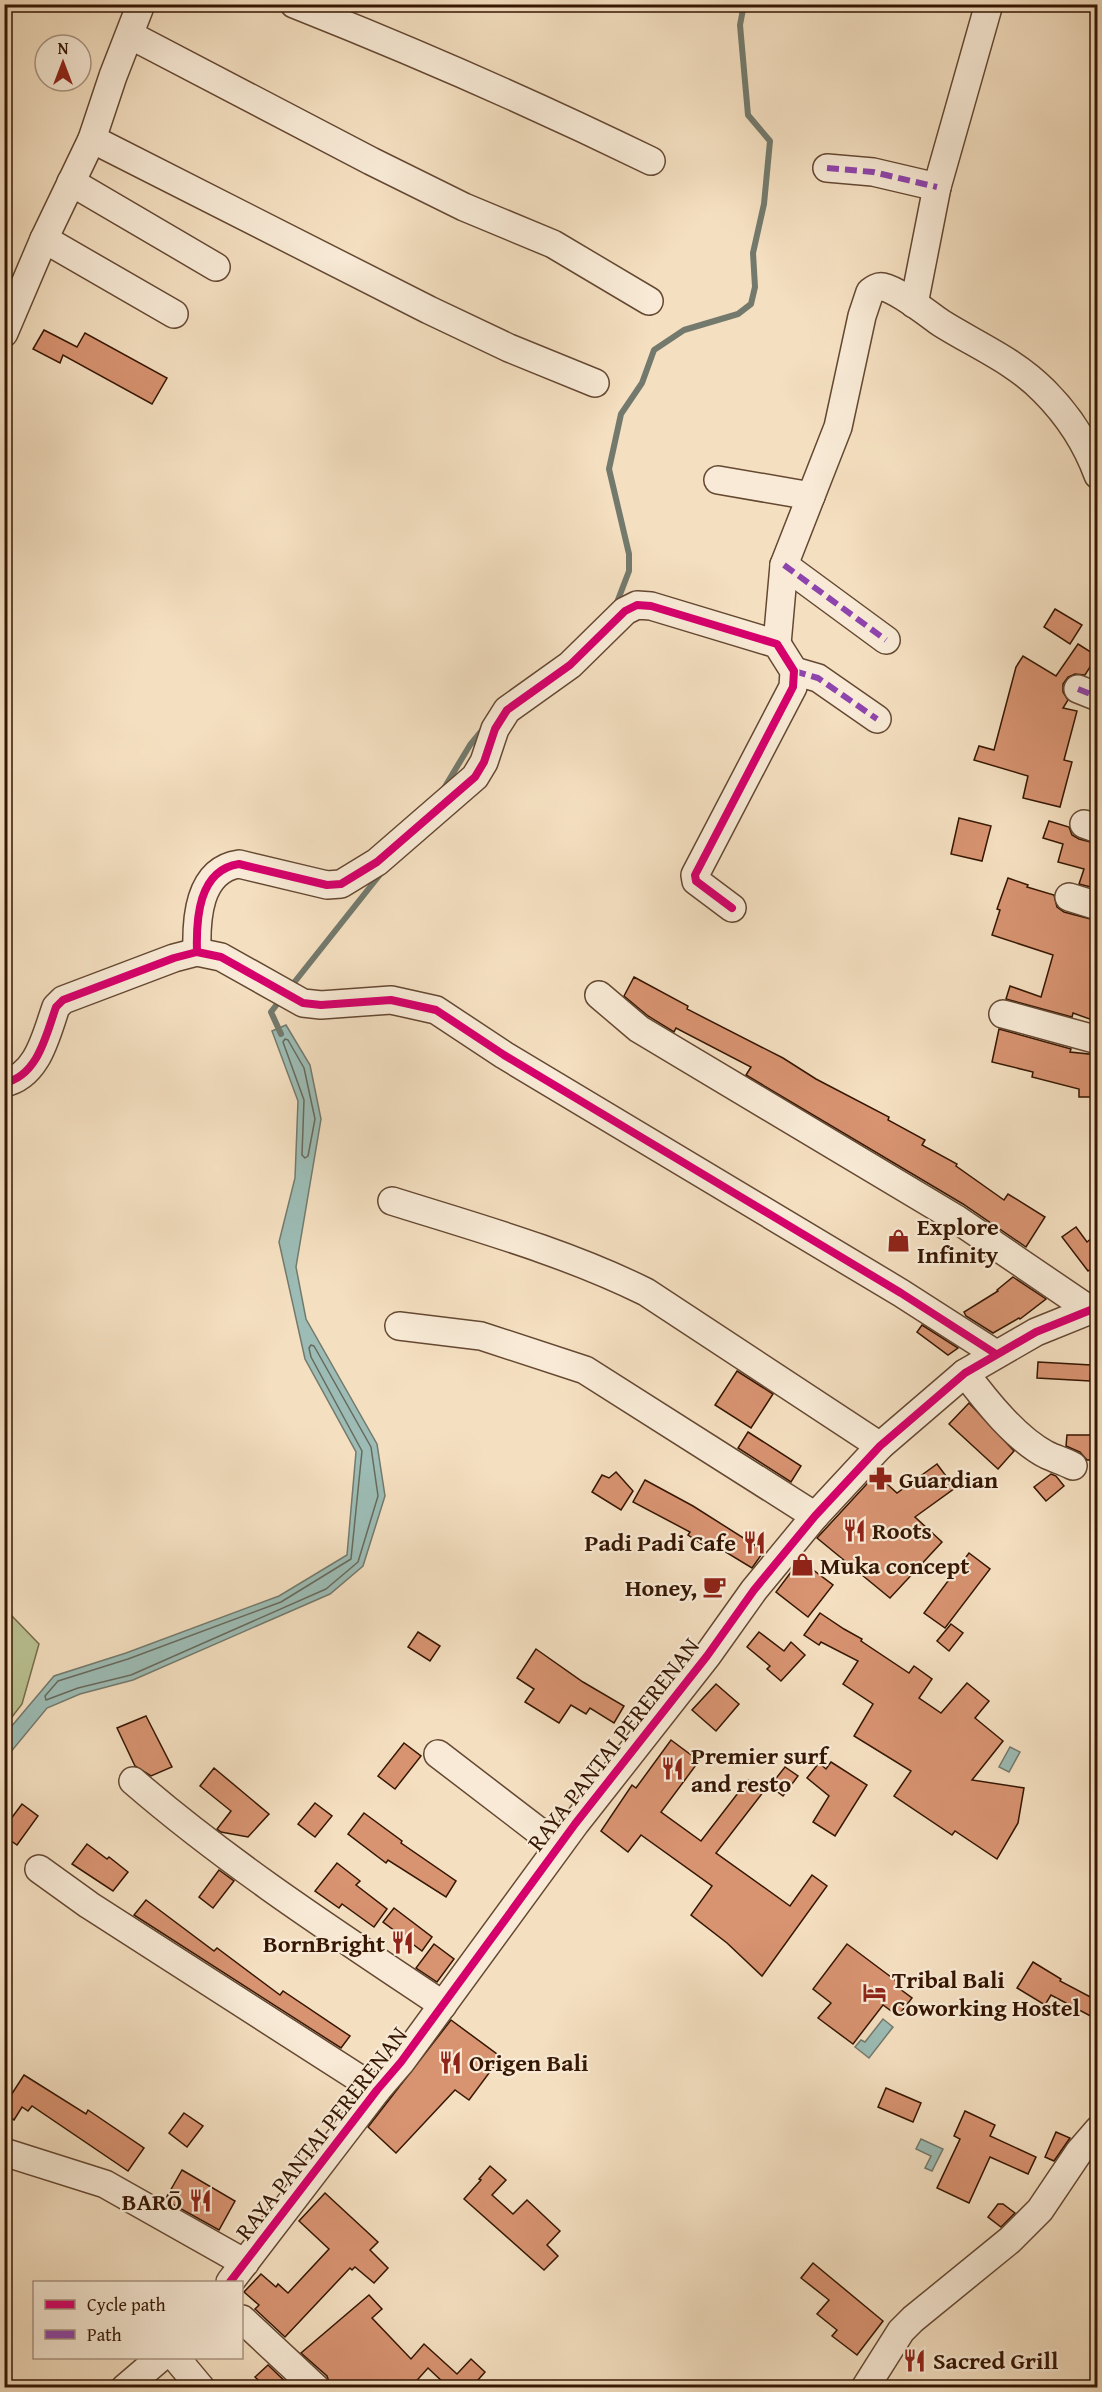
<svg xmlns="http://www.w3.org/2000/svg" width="1102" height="2392" viewBox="0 0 1102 2392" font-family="'Gentium Book Plus',serif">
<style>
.green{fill:#bac293;stroke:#786c4a;stroke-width:1.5}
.water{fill:#9cbcb5;stroke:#737a6d;stroke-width:1.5}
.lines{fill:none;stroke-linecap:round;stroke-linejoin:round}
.shore{stroke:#68695c;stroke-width:1.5}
.stream{stroke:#737a6d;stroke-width:6}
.building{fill:#d89371;stroke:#351602;stroke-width:1.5}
.minor-casing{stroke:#654832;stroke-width:30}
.minor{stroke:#f8ead6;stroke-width:27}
.quiet{stroke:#8e44ad;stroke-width:6;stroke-dasharray:12 6;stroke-linecap:butt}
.cycleway-casing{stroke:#f8ead6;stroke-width:11}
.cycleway{stroke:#d6006c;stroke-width:8}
.labels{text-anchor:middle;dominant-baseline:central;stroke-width:4.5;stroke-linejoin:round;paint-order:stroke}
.poi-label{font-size:24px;font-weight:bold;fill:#351602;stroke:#f8ead6;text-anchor:start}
.street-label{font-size:24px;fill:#351602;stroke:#f8ead6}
</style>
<rect width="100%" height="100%" fill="#f4dfc0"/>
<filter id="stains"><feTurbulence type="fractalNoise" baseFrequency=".00333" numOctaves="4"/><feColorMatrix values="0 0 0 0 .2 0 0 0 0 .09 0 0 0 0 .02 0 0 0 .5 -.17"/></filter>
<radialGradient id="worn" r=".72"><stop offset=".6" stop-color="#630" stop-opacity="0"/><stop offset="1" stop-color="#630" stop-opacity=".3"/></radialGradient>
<path class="green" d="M12,1616L39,1644L22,1704L5,1726V1623Z"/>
<g class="water">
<path d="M286,1025L310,1065L321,1119L296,1267L306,1319L377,1444L385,1496L363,1566L330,1594L133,1680L80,1694L47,1708L5,1759V1734L54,1676L126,1653L279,1596L347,1555L356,1452L305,1359L279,1242L295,1178L298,1101L272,1031Z"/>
<path d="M1010,1747L1020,1752L1009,1772L999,1767Z"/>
<path d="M883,2019L893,2027L869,2058L855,2047L861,2040L865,2042Z"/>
<path d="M921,2139L943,2149L932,2171L925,2168L931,2156L916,2149Z"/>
</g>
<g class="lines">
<g class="shore">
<path d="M285,1039L288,1040L304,1068L315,1119L308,1156L305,1158L302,1155L304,1100L283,1042Z"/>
<path d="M311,1345L314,1346L371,1447L378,1496L358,1562L326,1589L131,1675L78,1688L46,1700L45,1696L58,1681L128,1659L281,1602L351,1559L362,1451L311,1357L309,1348Z"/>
</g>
<g class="stream">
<path d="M616,605L629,571V554L609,469L621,414L642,383L654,350L684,330L738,314L751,304L755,287L753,253L764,204L770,141L748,115L740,25L744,4"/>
<path d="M443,790L470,745L484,728"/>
<path d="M289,989L382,872"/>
<path d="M281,999L271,1012L281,1034"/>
</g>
</g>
<g class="building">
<path d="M44,330L77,347L85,333L167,378L152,404L63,355L60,363L33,349Z"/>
<path d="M1055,609L1082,625L1070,644L1044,627Z"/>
<path d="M1078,644L1097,656L1085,675L1075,674L1068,677L1063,684V692L1068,700L1063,708L1077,711L1064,760L1072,762L1060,807L1023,798L1028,776L974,760L979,746L994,750L1016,667L1023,656L1056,676Z"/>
<path d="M959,818L991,826L982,861L951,854Z"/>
<path d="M1049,821L1069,827L1072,835L1079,839L1098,844V889L1079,884L1084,869L1058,862L1063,844L1043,838Z"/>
<path d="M1008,878L1028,885L1027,887L1054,895L1057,907L1064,912L1098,921V1022L1073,1013L1072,1017L1006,999L1010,986L1041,997L1053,955L992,935L1000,910L997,909Z"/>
<path d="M634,977L688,1006L687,1009L783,1058L816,1079L889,1117L888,1120L925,1140L922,1145L957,1164L956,1166L1004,1200L1008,1194L1045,1217L1026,1247L963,1204L746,1075L751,1067L676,1028L674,1032L648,1016L624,996Z"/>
<path d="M999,1029L1071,1049L1070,1052L1098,1055V1097H1079V1089L1032,1077L1033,1072L992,1062Z"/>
<path d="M1076,1227L1087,1242L1098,1233V1264L1088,1271L1062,1237Z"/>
<path d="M1013,1277L1046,1299L1020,1319L1019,1318L993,1333L966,1316L964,1312L998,1291L997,1290Z"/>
<path d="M922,1325L958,1348L948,1355L917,1332Z"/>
<path d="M1038,1362L1091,1365L1090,1381L1037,1378Z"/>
<path d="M737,1371L773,1394L751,1428L715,1405Z"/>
<path d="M969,1403L1014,1451L998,1469L949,1424Z"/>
<path d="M748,1432L801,1466L791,1482L738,1448Z"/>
<path d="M1067,1435H1098V1460H1087L1080,1452L1066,1446Z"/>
<path d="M937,1464L955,1488L915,1517L942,1542L890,1598L817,1538L876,1474L897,1493Z"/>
<path d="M616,1472L633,1491L621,1510L592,1492L602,1475L609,1478Z"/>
<path d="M1051,1474L1056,1476L1064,1486L1046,1501L1034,1487Z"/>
<path d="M645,1480L693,1506L764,1551L752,1568L706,1540L703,1545L688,1535L690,1532L633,1502Z"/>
<path d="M969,1553L990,1569L945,1628L924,1613Z"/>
<path d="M800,1560L833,1585L808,1617L776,1592Z"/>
<path d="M820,1613L844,1629L862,1639L861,1641L909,1673L914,1666L932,1679L919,1698L941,1713L967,1683L989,1701L975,1718L1003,1741L972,1780L1024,1788L1018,1823L997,1859L955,1831L952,1835L894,1796L911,1771L854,1736L873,1704L843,1684L858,1661L821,1642L819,1645L804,1635Z"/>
<path d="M951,1624L963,1633L949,1651L937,1641Z"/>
<path d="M418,1632L440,1646L430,1661L408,1647Z"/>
<path d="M759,1632L784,1651L791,1642L805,1655L781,1681L767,1669L770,1666L747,1647Z"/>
<path d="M536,1649L583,1682L624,1706L614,1723L590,1708L586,1714L571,1705L559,1723L525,1702L534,1689L517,1678Z"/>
<path d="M716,1684L739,1704L716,1731L692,1710Z"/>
<path d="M146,1716L172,1767L151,1776L135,1766L117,1728Z"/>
<path d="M671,1740L699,1761L661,1812L701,1841L748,1780L764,1791L716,1853L790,1906L812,1875L827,1886L762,1976L727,1943L691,1915L712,1886L641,1835L628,1852L601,1831L632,1785L636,1788Z"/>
<path d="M404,1743L421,1756L395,1789L378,1776Z"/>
<path d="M831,1762L867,1785L835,1836L813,1822L829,1796L807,1778L819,1763L826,1769Z"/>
<path d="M785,1767L798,1776L783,1796L770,1786Z"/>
<path d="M214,1768L269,1814L248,1837L221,1832L217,1829L231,1811L200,1786Z"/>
<path d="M315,1803L332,1816L315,1837L298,1824Z"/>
<path d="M22,1804L38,1816L17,1845L4,1836V1828Z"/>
<path d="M364,1813L402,1841L401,1843L456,1881L446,1897L388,1860L386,1863L348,1834Z"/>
<path d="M87,1844L107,1859L109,1857L128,1872L113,1891L72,1864Z"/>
<path d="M337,1863L360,1881L356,1885L387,1909L374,1927L342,1904L339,1908L315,1891Z"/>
<path d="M219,1870L234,1881L213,1908L199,1897Z"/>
<path d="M146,1900L214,1951L217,1948L280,1995L283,1991L350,2036L341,2048L134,1915Z"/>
<path d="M394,1908L432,1937L422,1951L383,1922Z"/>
<path d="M434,1944L454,1959L437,1982L416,1968Z"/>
<path d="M847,1944L899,1983L896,1986L912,1998L898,2016L883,2005L853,2044L818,2018L831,2003L813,1989Z"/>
<path d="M1033,1962L1061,1979L1060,1981L1098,2001V2020L1051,1995L1045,2005L1017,1988Z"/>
<path d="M451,2020L501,2057L469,2100L455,2090L396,2153L368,2127Z"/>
<path d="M24,2075L86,2114L88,2110L144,2148L128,2171L32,2106L28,2111L22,2107L14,2120L4,2114V2106Z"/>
<path d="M886,2088L921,2103L913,2122L878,2107Z"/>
<path d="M965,2111L995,2125L990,2136L1036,2157L1028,2174L990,2157L969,2203L937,2188L960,2139L954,2136Z"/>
<path d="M184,2113L203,2126L187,2147L169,2133Z"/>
<path d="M1056,2132L1070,2138L1054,2161L1045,2157Z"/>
<path d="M490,2166L506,2180L492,2195L513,2214L527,2200L560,2231L547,2245L558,2256L544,2270L464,2199L481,2180L479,2179Z"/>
<path d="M182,2170L235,2201L219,2230L165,2200Z"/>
<path d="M325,2193L378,2242L370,2250L388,2268L374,2283L355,2267L352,2270L350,2268L285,2337L255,2309L259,2305L244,2292L261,2274L276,2287L278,2284L288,2293L329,2249L299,2221Z"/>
<path d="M998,2204H1003L1015,2213L1001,2227L988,2217Z"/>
<path d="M813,2263L883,2321L857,2355L832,2336L837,2330L817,2314L829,2300L801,2278Z"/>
<path d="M369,2295L382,2309L372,2318L411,2359L424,2344L457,2374L471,2359L485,2372L471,2388H445L446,2385L428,2368L410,2388H331L327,2376L301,2353Z"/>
<path d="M268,2365L292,2388H262L264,2386L255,2377Z"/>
</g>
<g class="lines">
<defs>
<g id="minor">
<path d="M294,4C415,52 534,104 651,161"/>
<path d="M130,35L371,161L464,207L553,244L649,301"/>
<path d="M92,139L429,310L509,348L595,383"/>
<path d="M827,168L873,172L937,187"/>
<path d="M71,182L216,267"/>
<path d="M44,239L174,314"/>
<path d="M914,304L937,187L989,4"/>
<path d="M4,333L44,239L92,139L113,76L141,4"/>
<path d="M718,480L811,496"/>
<path d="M784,565L886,640"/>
<path d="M777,644L784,565L838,427L862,316L870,292C874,289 878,286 883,287C898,290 927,313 941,323C976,345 1015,361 1044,391C1068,415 1086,442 1098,475"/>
<path d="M794,671L818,678L877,719"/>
<path d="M1078,689L1098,697"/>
<path d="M1084,824L1098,829"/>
<path d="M1069,897L1098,906"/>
<path d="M197,952C196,920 198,870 239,864L327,885L341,884L377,862L475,777L484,762L495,729L507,710L570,665L625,611L637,605L651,606L777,644L794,671L793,687L695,875L696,881L732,908"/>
<path d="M599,995L639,1029L955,1218L1090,1310"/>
<path d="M1003,1014L1098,1040"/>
<path d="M4,1083C38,1076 46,1035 56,1007L63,1000L174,958L197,952L221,957L303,1003L321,1005L391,1000L436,1010L504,1055L901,1293L996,1354"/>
<path d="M392,1201C478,1228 565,1252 646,1292L880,1446"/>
<path d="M399,1326L481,1336L585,1370L815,1516"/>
<path d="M965,1373C986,1401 1016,1439 1047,1455C1056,1459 1065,1462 1073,1466"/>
<path d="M438,1754L558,1846"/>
<path d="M133,1781C229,1864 337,1934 443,2005"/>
<path d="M39,1869L89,1905L377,2090"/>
<path d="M4,2152L105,2184L245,2263"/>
<path d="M230,2282L377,2090L401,2062L575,1824L707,1656L754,1590L815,1516L880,1446L965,1373L1036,1332L1098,1307"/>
<path d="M242,2319L316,2388"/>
<path d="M176,2358L201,2388"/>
<path d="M125,2388L160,2358"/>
<path d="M865,2388L901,2331L913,2319L1010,2240L1040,2210L1079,2152L1098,2130"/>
</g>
</defs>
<use href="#minor" class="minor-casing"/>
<use href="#minor" class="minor"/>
<g class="quiet">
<path d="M827,168L873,172L937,187"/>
<path d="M784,565L886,640"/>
<path d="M794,671L818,678L877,719"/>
<path d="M1078,689L1098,697"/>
</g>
<defs>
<g id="cycleway">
<path d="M197,952C196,920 198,870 239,864L327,885L341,884L377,862L475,777L484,762L495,729L507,710L570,665L625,611L637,605L651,606L777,644L794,671L793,687L695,875L696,881L732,908"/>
<path d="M4,1083C38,1076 46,1035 56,1007L63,1000L174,958L197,952L221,957L303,1003L321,1005L391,1000L436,1010L504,1055L901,1293L996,1354"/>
<path d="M230,2282L377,2090L401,2062L575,1824L707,1656L754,1590L815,1516L880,1446L965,1373L1036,1332L1098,1307"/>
</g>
</defs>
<use href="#cycleway" class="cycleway-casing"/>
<use href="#cycleway" class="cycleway"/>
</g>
<defs>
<symbol id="shop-bare" viewBox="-9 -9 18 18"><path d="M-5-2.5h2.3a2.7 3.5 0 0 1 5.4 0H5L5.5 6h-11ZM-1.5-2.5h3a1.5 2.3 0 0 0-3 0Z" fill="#8f2418" stroke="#f8ead6" stroke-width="2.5" paint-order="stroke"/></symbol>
<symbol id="pharmacy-bare" viewBox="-9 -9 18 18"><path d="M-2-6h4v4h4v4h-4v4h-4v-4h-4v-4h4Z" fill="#8f2418" stroke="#f8ead6" stroke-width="2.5" paint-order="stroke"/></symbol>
<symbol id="restaurant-bare" viewBox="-9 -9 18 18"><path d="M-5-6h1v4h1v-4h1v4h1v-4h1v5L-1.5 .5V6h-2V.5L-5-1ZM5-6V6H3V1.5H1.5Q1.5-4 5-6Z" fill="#8f2418" stroke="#f8ead6" stroke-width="2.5" paint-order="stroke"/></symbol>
<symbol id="cafe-bare" viewBox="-9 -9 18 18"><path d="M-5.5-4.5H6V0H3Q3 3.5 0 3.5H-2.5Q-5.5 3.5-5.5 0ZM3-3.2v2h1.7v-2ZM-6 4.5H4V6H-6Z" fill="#8f2418" stroke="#f8ead6" stroke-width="2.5" paint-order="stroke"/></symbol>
<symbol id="hotel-bare" viewBox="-9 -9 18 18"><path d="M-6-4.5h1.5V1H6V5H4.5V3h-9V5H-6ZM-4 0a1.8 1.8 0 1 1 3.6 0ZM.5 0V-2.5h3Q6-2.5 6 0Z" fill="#8f2418" stroke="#f8ead6" stroke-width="2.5" paint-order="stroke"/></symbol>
</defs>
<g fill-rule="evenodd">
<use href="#shop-bare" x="882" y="1224" width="33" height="33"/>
<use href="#pharmacy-bare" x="864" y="1462" width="33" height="33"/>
<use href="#restaurant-bare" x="838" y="1514" width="33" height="33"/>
<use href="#restaurant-bare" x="738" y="1526" width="33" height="33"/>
<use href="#shop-bare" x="786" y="1548" width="33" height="33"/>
<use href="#cafe-bare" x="698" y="1570" width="33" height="33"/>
<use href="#restaurant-bare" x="656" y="1752" width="33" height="33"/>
<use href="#restaurant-bare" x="386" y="1926" width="33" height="33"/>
<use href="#hotel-bare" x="858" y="1976" width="33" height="33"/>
<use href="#restaurant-bare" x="434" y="2046" width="33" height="33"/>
<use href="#restaurant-bare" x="184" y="2184" width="33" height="33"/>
<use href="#restaurant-bare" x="898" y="2344" width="33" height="33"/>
</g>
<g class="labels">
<g class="poi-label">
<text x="917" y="1226">Explore<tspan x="917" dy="28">Infinity</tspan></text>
<text x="899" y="1479">Guardian</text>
<text x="872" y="1530">Roots</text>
<text x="736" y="1542" text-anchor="end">Padi Padi Cafe</text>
<text x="820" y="1565">Muka concept</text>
<text x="697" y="1587" text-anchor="end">Honey,</text>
<text x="691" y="1755">Premier surf<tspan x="691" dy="28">and resto</tspan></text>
<text x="385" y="1943" text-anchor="end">BornBright</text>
<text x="892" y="1979">Tribal Bali<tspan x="892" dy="28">Coworking Hostel</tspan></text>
<text x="469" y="2062">Origen Bali</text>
<text x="182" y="2201" text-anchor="end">BARŌ</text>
<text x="933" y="2360">Sacred Grill</text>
</g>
<g class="street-label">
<text transform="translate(613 1744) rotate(-52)">RAYA PANTAI PERERENAN</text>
<text transform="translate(321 2133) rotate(-52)">RAYA PANTAI PERERENAN</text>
</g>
</g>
<rect width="1102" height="2392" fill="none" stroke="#f4dfc0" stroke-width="24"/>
<rect x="6" y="6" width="1090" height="2380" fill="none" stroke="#351602" stroke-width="3"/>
<rect x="12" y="12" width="1078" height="2368" fill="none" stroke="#351602" stroke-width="1.5"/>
<rect x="33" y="2281" width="210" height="78" fill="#f8ead6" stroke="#aa9581" stroke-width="1.5"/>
<rect x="45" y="2300" width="30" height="9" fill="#d6006c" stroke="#aa9581" stroke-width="1.5"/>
<text x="87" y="2311" font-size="18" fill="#351602">Cycle path</text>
<rect x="45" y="2330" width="30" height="9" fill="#8e44ad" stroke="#aa9581" stroke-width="1.5"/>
<text x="87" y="2341" font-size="18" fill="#351602">Path</text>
<g transform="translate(63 63)"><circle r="28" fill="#f8ead6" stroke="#aa9581" stroke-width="1.5"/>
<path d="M0-4.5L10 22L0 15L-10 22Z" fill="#8f2418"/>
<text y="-9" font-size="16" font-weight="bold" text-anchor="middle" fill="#351602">N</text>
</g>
<rect width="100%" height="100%" filter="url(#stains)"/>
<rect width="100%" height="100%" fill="url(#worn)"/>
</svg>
